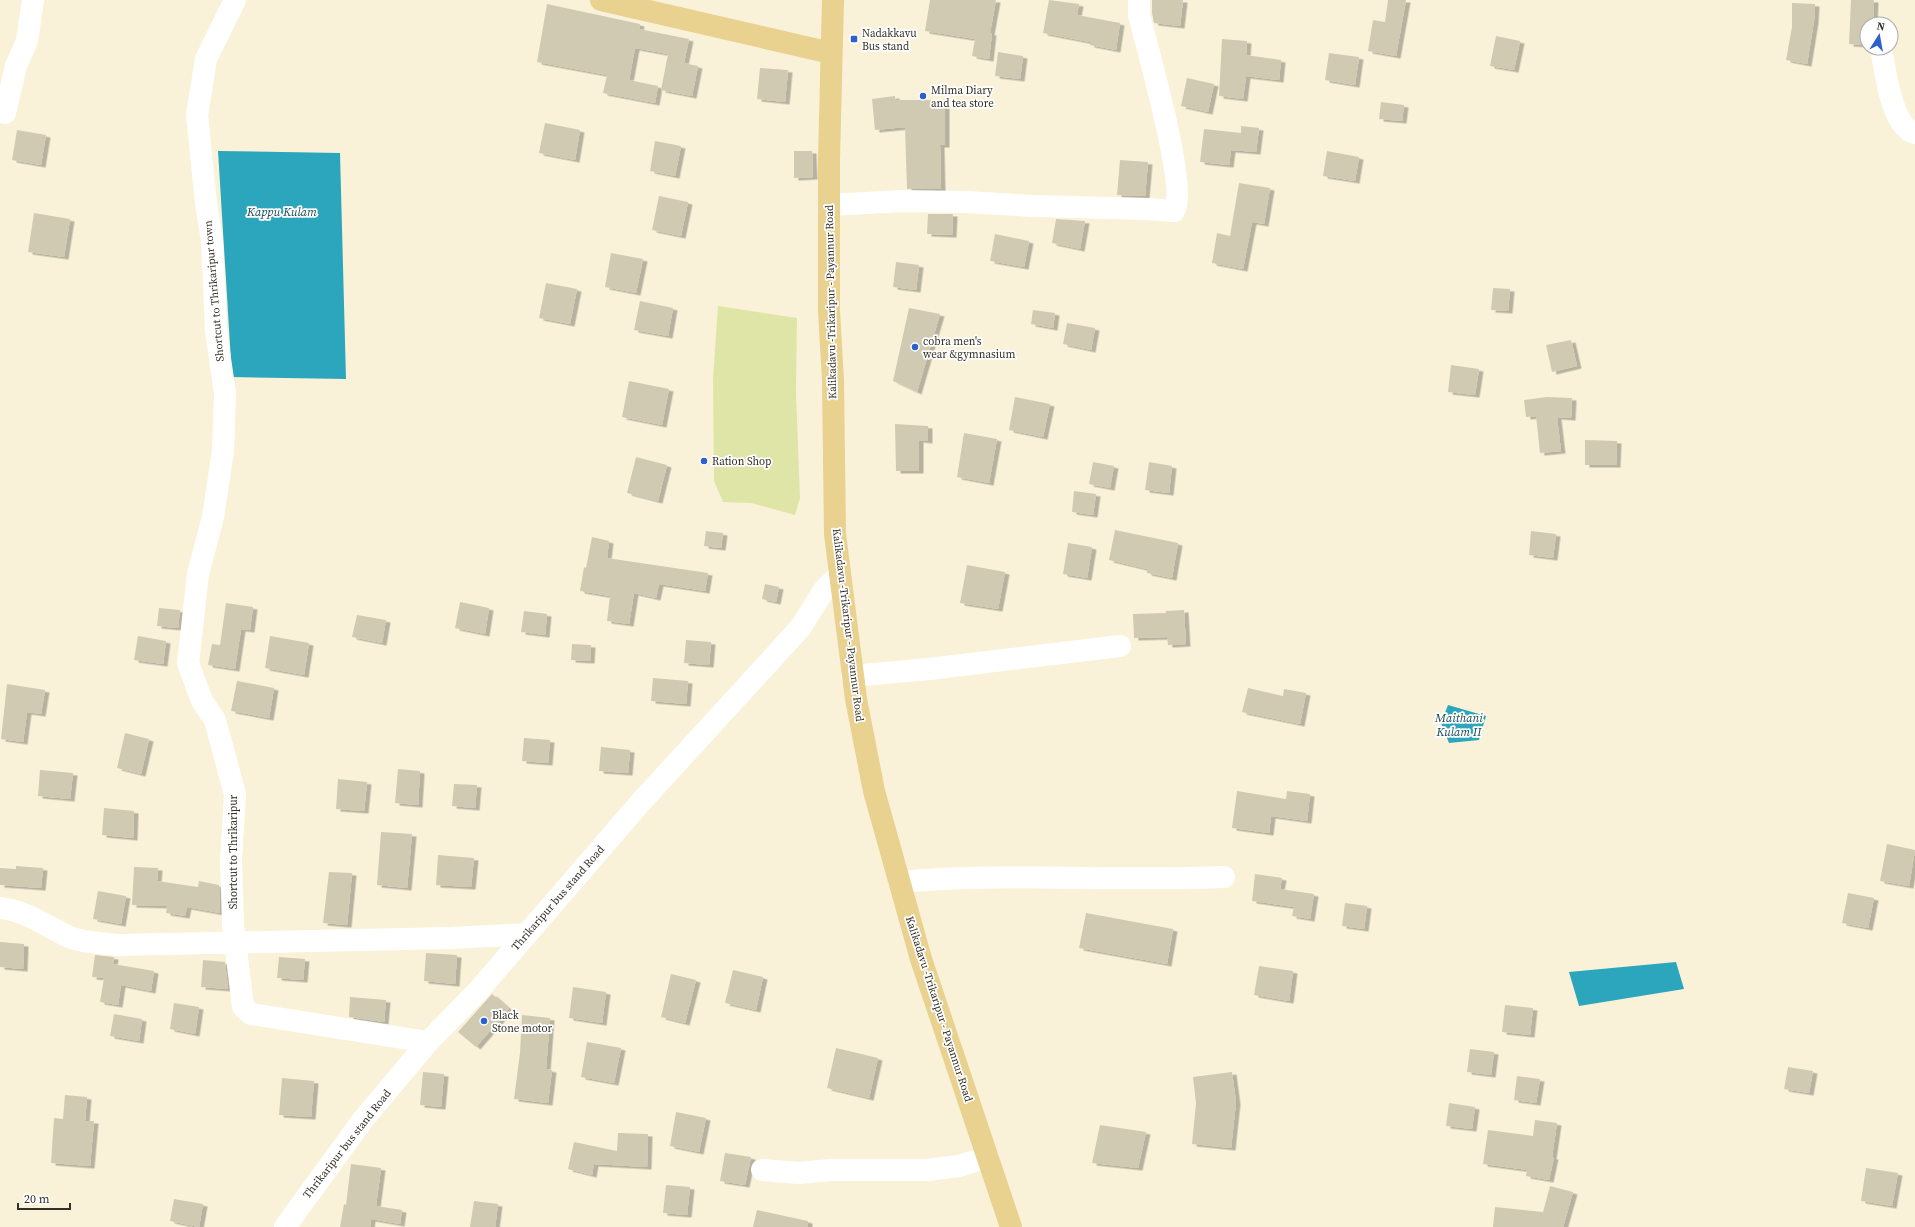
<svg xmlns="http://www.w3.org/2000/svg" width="1915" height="1227" viewBox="0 0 1915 1227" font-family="'Source Serif 4',serif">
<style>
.green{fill:#dfe5a7}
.water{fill:#2ca6bd}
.building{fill:#d1cab2;filter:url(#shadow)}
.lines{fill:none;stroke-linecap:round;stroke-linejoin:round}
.minor{stroke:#fff;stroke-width:22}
.major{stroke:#e9d18f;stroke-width:22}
.poi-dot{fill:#2c60cf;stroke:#fff;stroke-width:1.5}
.labels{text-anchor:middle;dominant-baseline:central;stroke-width:3.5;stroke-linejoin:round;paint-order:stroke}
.poi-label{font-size:11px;fill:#333026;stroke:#fff;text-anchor:start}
.street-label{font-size:11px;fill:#333026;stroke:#fff}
.water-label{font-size:12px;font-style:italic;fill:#154751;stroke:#fff}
</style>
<defs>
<filter id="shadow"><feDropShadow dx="4.5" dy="2.5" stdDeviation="0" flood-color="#0004"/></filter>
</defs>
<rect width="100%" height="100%" fill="#f9f2d9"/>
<path class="green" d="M718,306L797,318L796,392L800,498L795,515L751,503L723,502L714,481L713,379Z"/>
<g class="water">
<path d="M218,151L340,153L346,379L232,377Z"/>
<path d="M1448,705L1486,716L1479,740L1449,743L1441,723Z"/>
<path d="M1676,962L1684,989L1579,1006L1569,972Z"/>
</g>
<g class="building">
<path d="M930,0H996L990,33H992L989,59L972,56L975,39L925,31Z"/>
<path d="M1049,0L1079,4L1077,15L1120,23L1116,50L1090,45V42L1043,33Z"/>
<path d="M1152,0H1183L1180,26L1154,23L1152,13Z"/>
<path d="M1388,0H1406L1396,56L1368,51L1373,20L1385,22Z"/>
<path d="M1851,0H1874L1873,24H1867V45L1849,44Z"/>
<path d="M1792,3L1815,4L1814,21L1807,64L1786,60L1792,27Z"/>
<path d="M547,4L640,24L639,29L689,39L684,63L698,66L692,96L661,90L668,54L635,48L629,80L658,86L655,103L603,93L607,75L537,62Z"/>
<path d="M1496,36L1520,41L1514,70L1490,66Z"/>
<path d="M1222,39L1247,41L1246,55L1281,60L1279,80L1246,76L1243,99L1219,96Z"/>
<path d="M998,52L1023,56L1020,79L995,76Z"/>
<path d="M1329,53L1359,57L1355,85L1325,80Z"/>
<path d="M760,68L788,70L785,102L757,99Z"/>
<path d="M1187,78L1214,84L1208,112L1181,106Z"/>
<path d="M895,96V100H945V145H940L941,189H907L905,127L875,130L872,99Z"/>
<path d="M1381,102L1404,105L1402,121L1379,119Z"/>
<path d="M545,123L580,130L575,160L539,153Z"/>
<path d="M1241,126L1259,128L1256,152L1231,150L1229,165L1200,162L1204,129L1241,133Z"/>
<path d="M17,130L46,135L41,165L12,160Z"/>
<path d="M655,141L681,146L675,176L650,171Z"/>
<path d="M794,151H812L813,177L794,178Z"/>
<path d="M1327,151L1359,157L1355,181L1323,176Z"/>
<path d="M1120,160L1148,162L1145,196L1117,195Z"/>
<path d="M1239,183L1270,188L1264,224L1252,222L1243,269L1212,263L1217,233L1230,236Z"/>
<path d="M659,196L688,202L681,236L652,230Z"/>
<path d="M34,213L70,219L64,257L28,252Z"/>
<path d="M928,214H953L952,235L927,234Z"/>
<path d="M1056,219L1085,221L1080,249L1052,243Z"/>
<path d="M995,234L1029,241L1024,267L990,261Z"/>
<path d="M611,253L643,259L636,293L605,287Z"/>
<path d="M896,262L919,265L916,290L893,287Z"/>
<path d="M546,283L577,289L570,324L539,318Z"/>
<path d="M1493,288L1510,289L1508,311L1491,310Z"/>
<path d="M640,301L673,308L668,336L634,330Z"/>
<path d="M909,308L940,314L917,392L893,381Z"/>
<path d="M1033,310L1055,313L1053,328L1031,324Z"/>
<path d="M1067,323L1095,328L1091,350L1063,344Z"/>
<path d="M1571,340L1577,366L1552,372L1546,345Z"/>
<path d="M1451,365L1479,369L1475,395L1448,392Z"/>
<path d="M629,381L669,389L662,425L622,417Z"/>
<path d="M1015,397L1050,404L1043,437L1009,430Z"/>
<path d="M1547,397L1572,398L1571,418L1557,417L1561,451L1540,453L1536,416L1526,417L1524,400Z"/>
<path d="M895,424L928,426V441L919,440V471H896Z"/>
<path d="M964,433L997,439L989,483L957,477Z"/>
<path d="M1585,440L1617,441L1616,465H1585Z"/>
<path d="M636,457L667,465L658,501L627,493Z"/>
<path d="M1093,462L1114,466L1110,488L1089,484Z"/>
<path d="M1149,462L1172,466L1169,493L1145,490Z"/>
<path d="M1074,491L1096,494L1093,515L1072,512Z"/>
<path d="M1115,530L1178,543L1172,578L1147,573V569L1109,560Z"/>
<path d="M706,531L723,533L721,548L704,546Z"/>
<path d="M1531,531L1556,534L1553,558L1529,555Z"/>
<path d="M592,537L609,541L607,558L708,573L705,591L659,584L656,598L634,593L629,624L607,621L610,596L580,591L584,567L586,568Z"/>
<path d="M1068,543L1092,547L1087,578L1063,574Z"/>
<path d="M967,565L1005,572L998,609L960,603Z"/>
<path d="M765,584L779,587L776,602L762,599Z"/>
<path d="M460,602L489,608L485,634L455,628Z"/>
<path d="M226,603L253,607L250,630L241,629L235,669L208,665L212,644L220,645Z"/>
<path d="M159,608L180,610L178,628L157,626Z"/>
<path d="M1184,610L1186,644L1168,645L1167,637L1134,638L1133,614L1166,613V611Z"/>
<path d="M524,611L547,614L545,635L521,632Z"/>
<path d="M357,615L386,620L382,643L352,637Z"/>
<path d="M138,636L166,641L163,664L134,660Z"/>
<path d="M270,636L309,643L304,675L265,668Z"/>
<path d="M686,640L711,642L709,665L684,663Z"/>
<path d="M572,644L591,645L590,661L571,660Z"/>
<path d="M653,678L688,681L686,704L651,701Z"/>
<path d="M237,681L274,688L269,718L231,711Z"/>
<path d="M7,684L45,690L41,714L27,712L23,742L1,739Z"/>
<path d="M1248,688L1283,696L1284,689L1306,693L1300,724L1242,712Z"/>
<path d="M125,733L149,739L141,774L117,768Z"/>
<path d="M524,738L550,740L548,763L522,761Z"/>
<path d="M601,747L630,750L628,773L599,771Z"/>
<path d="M398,769L420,771L418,805L395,803Z"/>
<path d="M40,770L73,773L70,799L38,796Z"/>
<path d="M338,779L367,782L364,811L336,809Z"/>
<path d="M454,784L477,785L475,808L452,806Z"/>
<path d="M1237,791L1286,799L1287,791L1310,794L1307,821L1271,816L1269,833L1232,828Z"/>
<path d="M104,808L134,811L133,838L102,835Z"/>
<path d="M381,832L412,834L407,888L377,885Z"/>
<path d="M1887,844L1915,850L1909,886L1880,881Z"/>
<path d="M438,855L474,858L471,887L436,885Z"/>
<path d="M16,866L43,868L41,888L0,885V868L16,869Z"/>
<path d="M134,867L158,868L157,881L198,887L199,881L219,885L220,913L187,907L185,916L166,913L167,906L132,905Z"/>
<path d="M329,872L352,873L347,925L323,923Z"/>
<path d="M1255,874L1282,878L1280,889L1314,894L1310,919L1292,916L1294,907L1252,901Z"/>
<path d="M98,891L126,896L121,924L93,919Z"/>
<path d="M1848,893L1874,898L1868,928L1842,923Z"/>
<path d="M1345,903L1367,906L1364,929L1342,926Z"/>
<path d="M1086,913L1173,929L1167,964L1079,948Z"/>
<path d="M0,942L24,944L23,969L0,967Z"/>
<path d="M426,953L457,955L455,984L424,981Z"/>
<path d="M95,955L114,957L113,964L154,971L151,991L121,985L118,1005L100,1002L104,978L92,977Z"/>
<path d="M279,957L305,959L303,980L277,978Z"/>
<path d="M203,960L225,962L228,989L201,987Z"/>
<path d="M1259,966L1293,971L1289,1001L1254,995Z"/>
<path d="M733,970L763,977L756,1010L725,1003Z"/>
<path d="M671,974L696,980L685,1023L661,1017Z"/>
<path d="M573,987L606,992L602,1023L569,1018Z"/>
<path d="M492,994L509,1009L476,1047L458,1032Z"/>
<path d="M350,997L386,1000L384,1022L349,1017Z"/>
<path d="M174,1003L199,1007L195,1034L170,1029Z"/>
<path d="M1505,1005L1533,1008L1530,1035L1502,1032Z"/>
<path d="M114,1014L142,1019L139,1041L110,1036Z"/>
<path d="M522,1015L550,1018L546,1069L552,1070L548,1103L514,1099L520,1053Z"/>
<path d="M587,1042L621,1048L614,1083L581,1077Z"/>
<path d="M836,1048L878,1058L869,1098L827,1088Z"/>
<path d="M1470,1049L1494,1052L1491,1075L1467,1072Z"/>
<path d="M1788,1067L1813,1071L1809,1093L1784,1089Z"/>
<path d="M423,1072L444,1074L441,1107L420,1105Z"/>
<path d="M1232,1072L1236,1102L1231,1148L1192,1144L1196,1103L1193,1077Z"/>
<path d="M1517,1076L1540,1079L1536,1103L1514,1100Z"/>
<path d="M282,1078L314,1081L311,1117L279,1115Z"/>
<path d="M65,1095L87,1097L85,1121H94L90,1166L51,1163L54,1118L63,1119Z"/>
<path d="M1449,1103L1475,1107L1472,1129L1446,1126Z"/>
<path d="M676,1112L706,1118L699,1152L670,1146Z"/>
<path d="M1535,1120L1557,1123L1552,1157H1554L1549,1180L1526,1176L1527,1170L1483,1164L1488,1130L1533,1136Z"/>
<path d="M1100,1125L1146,1132L1138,1168L1092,1163Z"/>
<path d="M618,1133L648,1134L647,1167L594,1164L592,1175L568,1169L574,1142L617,1151Z"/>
<path d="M725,1153L751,1157L745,1185L720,1181Z"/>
<path d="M351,1164L381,1168L376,1206L402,1210L400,1224L371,1219L370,1227H340L344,1204L346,1205Z"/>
<path d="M1866,1168L1898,1173L1892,1206L1861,1201Z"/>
<path d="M666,1185L690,1187L687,1215L663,1213Z"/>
<path d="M1550,1186L1573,1192L1563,1227H1493L1495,1207L1543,1212Z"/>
<path d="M174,1199L203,1204L199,1227L170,1221Z"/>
<path d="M474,1201L498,1204L495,1227H470Z"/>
<path d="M757,1210L808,1221V1227H753Z"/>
</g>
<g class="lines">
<g class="minor">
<path d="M235,0L206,59L197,115L206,203L212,241L216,331L225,393L223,451L213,517L198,574L188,663L202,701L215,720L235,794L231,860L233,925L243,1007L251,1014L428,1042"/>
<path d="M1882,54C1886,75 1892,127 1915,133"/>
<path d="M5,113L16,66L27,41L33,0"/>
<path d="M829,205L902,201L966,202L1033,206L1147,209L1174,211C1188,188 1147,47 1139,15V0"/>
<path d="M852,676L929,669L1120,646"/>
<path d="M899,882C1007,872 1116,882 1224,877"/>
<path d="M0,908C24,910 48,927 69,937C84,943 102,943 118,945L451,938L527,934"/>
<path d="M762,1170L799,1173L830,1170H927L959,1166L988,1157"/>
<path d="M285,1227L362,1121L428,1042L478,991L640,803L801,627L824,590L839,575"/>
</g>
<g class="major">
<path d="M601,0L831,53"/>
<path d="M833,0L829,159V310L833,381L835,534L856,699L874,791L921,959L1011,1227"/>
</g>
</g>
<g class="poi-dot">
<rect x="850" y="35" width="8" height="8" rx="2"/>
<circle cx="923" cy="96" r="4"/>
<circle cx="915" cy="347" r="4"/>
<circle cx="704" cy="461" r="4"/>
<circle cx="484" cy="1021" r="4"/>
</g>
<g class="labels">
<g class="poi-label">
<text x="862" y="33">Nadakkavu<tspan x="862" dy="13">Bus stand</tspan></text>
<text x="931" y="90">Milma Diary<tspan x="931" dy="13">and tea store</tspan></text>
<text x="923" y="341">cobra men's<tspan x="923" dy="13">wear &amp;gymnasium</tspan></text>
<text x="712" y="461">Ration Shop</text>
<text x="492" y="1015">Black<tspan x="492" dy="13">Stone motor</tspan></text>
</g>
<g class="street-label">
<text transform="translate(214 291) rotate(-95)">Shortcut to Thrikaripur town</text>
<text transform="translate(831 302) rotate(-91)">Kalikadavu -Trikaripur - Payannur Road</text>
<text transform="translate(848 625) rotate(83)">Kalikadavu -Trikaripur - Payannur Road</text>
<text transform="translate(233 852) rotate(-90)">Shortcut to Thrikaripur</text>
<text transform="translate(558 898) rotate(-49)">Thrikaripur bus stand Road</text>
<text transform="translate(939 1009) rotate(72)">Kalikadavu -Trikaripur - Payannur Road</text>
<text transform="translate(347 1144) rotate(-52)">Thrikaripur bus stand Road</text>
</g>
<g class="water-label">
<text x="282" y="212">Kappu Kulam</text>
<text x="1459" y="718">Maithani<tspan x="1459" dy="14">Kulam II</tspan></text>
</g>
</g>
<g transform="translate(1879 36) rotate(11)"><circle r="19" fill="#ffffff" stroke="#adaca8"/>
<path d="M0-3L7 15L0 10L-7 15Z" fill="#2c60cf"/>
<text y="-6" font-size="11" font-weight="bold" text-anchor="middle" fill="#333026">N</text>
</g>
<path d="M18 1203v6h52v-6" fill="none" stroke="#333026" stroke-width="2"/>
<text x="24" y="1203" font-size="12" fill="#333026" stroke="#ffffff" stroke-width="3" paint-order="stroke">20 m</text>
</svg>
